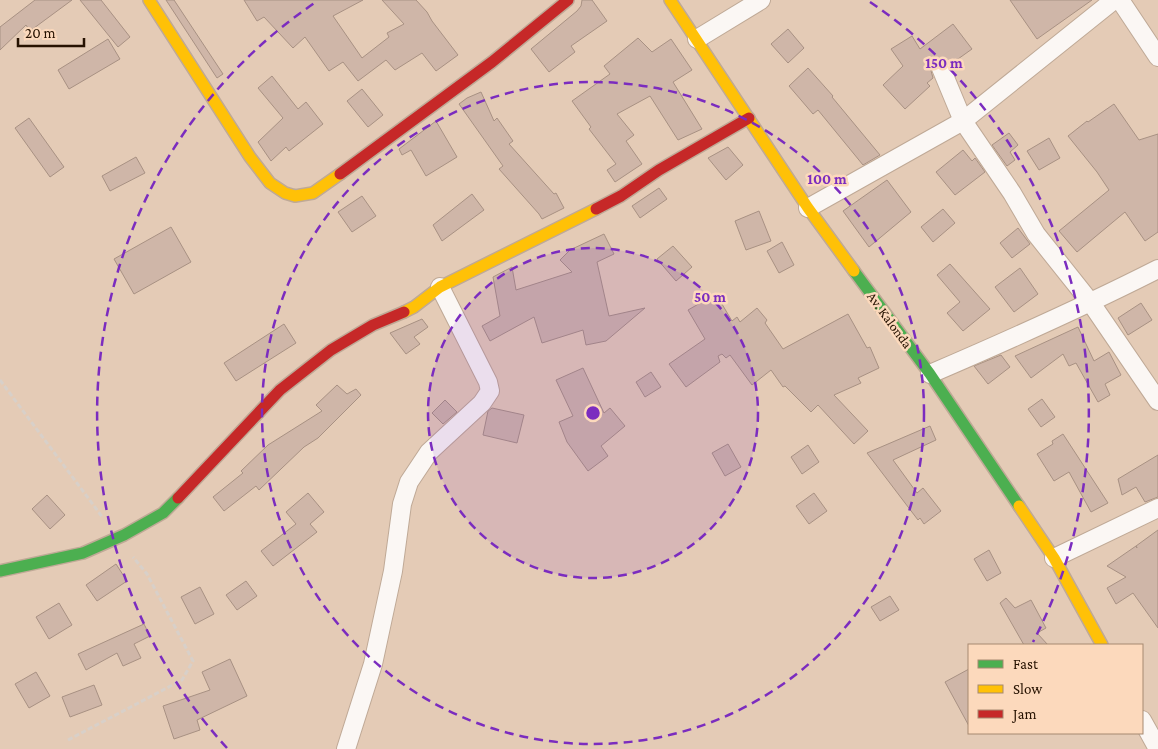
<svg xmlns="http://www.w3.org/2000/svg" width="1158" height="749" viewBox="0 0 1158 749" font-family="'Crimson Pro',serif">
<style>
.building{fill:#cfb6a8;stroke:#a89183}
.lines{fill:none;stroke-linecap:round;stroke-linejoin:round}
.street-casing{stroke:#bfa996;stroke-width:20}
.fast-casing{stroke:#bfa996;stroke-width:14}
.slow-casing{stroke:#bfa996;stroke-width:14}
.jam-casing{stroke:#bfa996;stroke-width:14}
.path{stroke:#d8d0c9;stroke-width:3;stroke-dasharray:5 2.5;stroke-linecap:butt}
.street{stroke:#fbf7f4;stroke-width:18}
.fast{stroke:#4caf50;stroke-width:11}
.slow{stroke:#ffc107;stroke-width:11}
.jam{stroke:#c62828;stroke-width:11}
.ring{fill:none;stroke:#7b2cbf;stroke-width:2.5;stroke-dasharray:9 6}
.labels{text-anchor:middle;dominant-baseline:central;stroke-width:5;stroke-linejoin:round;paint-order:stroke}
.street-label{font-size:14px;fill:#261201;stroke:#fcd9bc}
.centre{fill:#7b2cbf;stroke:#fcd9bc;stroke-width:2.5}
.ring-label{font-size:15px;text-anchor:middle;font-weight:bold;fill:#7b2cbf;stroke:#fcd9bc;stroke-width:5;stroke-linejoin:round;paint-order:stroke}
</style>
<rect width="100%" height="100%" fill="#e4cbb6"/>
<g class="building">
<path d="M35,0H72L30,31L26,25L0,50V27Z"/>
<path d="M80,0H101L130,37L118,47Z"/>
<path d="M166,0H174L223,74L217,78Z"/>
<path d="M244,0H363L333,16L362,58L389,37L387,33L404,24L382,0H416L427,12L432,21L458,55L436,71L422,53L395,70L386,60L358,81L343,62L329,71L305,37L293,48L264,17L257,21Z"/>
<path d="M582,0H592L607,21L571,46L575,52L549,72L531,49L577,11L581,6Z"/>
<path d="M1010,0H1092L1037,39Z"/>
<path d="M953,24L972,49L951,64L948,60L943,58H937L933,61L930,67L933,78L927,83L930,86L905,109L883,85L903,66L891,49L912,36L920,49Z"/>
<path d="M788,29L804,48L788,63L771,44Z"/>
<path d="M638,38L652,52L671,39L692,70L673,82L702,129L678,140L650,96L617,114L634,135L626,141L642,164L615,182L607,170L616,164L589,129L591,127L572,101L610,74L604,66Z"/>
<path d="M108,39L120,59L69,89L58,70Z"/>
<path d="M808,68L833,96L832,97L880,155L863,165L818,110L813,114L789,86Z"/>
<path d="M272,76L298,109L306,102L323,124L289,151L286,147L271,161L258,142L283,118L258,88Z"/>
<path d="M362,89L383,115L368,127L347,101Z"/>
<path d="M481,92L494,121L497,118L513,141L509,144L554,194L556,193L564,208L542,219L539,214L499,169L503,166L459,104L467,98Z"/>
<path d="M1114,104L1139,140L1158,134V232L1145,241L1125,212L1077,252L1059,231L1109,190L1097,172L1068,136L1087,121L1088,122Z"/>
<path d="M29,118L64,167L50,177L15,128Z"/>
<path d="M436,121L457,157L426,176L411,150L402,155L399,149Z"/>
<path d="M1009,133L1018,145L1010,152L1015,160L1007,166L992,145Z"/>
<path d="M1049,138L1060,158L1039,170L1027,151Z"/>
<path d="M728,147L743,165L726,180L708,158Z"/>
<path d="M963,150L972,161L975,158L985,172L955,195L936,172Z"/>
<path d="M136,157L145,173L110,191L102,176Z"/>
<path d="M887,180L911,212L869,247L843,211Z"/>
<path d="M659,188L667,199L640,218L632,206Z"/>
<path d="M472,194L484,210L442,241L433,225Z"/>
<path d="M362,196L376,216L352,232L338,212Z"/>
<path d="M943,209L955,223L933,242L921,227Z"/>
<path d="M759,211L771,241L746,250L735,221Z"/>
<path d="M171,227L191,262L134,294L114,259Z"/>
<path d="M1018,228L1030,244L1012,258L1000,243Z"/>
<path d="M604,234L614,254L597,262L609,316L645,308L606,341L586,345L583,330L542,343L534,317L490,341L482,326L500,316L493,277L512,267L516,290L572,272L560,260L570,250Z"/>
<path d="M782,242L794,265L779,273L767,251Z"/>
<path d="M673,246L692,267L676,281L657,259Z"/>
<path d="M950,264L990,309L963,331L947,313L960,302L937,275Z"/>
<path d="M1020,268L1038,294L1014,312L995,287Z"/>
<path d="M716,294L732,321L737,317L740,322L757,308L767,320L765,323L783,349L848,314L867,348L870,347L879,368L858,378L861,383L834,395L868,431L854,444L818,405L811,412L785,386L783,387L771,370L752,385L730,355L726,358L722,354L718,356L720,362L686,387L669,364L705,339L688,310Z"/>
<path d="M1141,303L1152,320L1128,335L1118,318Z"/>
<path d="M422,319L428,327L414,337L420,344L406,354L390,333Z"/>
<path d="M284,324L296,343L236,381L224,363Z"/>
<path d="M1078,327L1094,361L1109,352L1121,375L1105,384L1110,395L1098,402L1076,363L1069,366L1063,354L1031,378L1015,356Z"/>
<path d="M1001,355L1010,367L988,384L974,366Z"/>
<path d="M583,368L604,413L610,408L625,426L601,446L608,456L588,471L567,442L559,422L573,416L556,380Z"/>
<path d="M651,372L661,387L645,397L636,382Z"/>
<path d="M337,385L347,394L356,389L361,395L318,438L304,447L259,490L256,486L224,511L213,497L243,473L241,471L268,445L322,411L316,405Z"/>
<path d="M1042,399L1055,417L1041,427L1028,409Z"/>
<path d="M445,400L457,412L443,424L432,413Z"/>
<path d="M492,408L524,415L517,443L483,435L488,411Z"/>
<path d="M930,426L936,440L893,460L917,493L923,488L941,511L924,524L920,518L918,520L867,453Z"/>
<path d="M1063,434L1108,503L1091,512L1069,472L1054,481L1037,454L1053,444L1052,441Z"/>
<path d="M728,444L741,467L725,476L712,453Z"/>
<path d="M808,445L819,462L802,474L791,457Z"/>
<path d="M1158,455V497L1145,502L1136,487L1122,495L1118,479Z"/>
<path d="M308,493L324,512L310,524L317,532L273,566L261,551L296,524L286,512Z"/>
<path d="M814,493L827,511L809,524L796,506Z"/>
<path d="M47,495L65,515L50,529L32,509Z"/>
<path d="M1158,530V628L1133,593L1116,604L1107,588L1126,577L1107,566L1136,546L1137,548L1136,546Z"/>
<path d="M989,550L1001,573L987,581L974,559Z"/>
<path d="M116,564L127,581L97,601L86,585Z"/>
<path d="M246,581L257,596L237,610L226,595Z"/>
<path d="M200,587L214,614L195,624L181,597Z"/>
<path d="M890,596L899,610L880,621L871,607Z"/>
<path d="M1006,598L1015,608L1031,600L1046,628L1037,633L1048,645H1024L1000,603Z"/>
<path d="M59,603L72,625L49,639L36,617Z"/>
<path d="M144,624L150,636L134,644L141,658L123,666L117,653L86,670L78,654Z"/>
<path d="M230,659L247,696L197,720L200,730L174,739L163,706L210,690L202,672Z"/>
<path d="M969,669V726L945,682Z"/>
<path d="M36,672L50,696L29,708L15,684Z"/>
<path d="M94,685L102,705L70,717L62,697Z"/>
</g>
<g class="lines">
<defs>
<g id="street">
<path d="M1120,0L1158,57"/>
<path d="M697,39L761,0"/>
<path d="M941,68L963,121L1012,193L1036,234L1091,303L1158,401"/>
<path d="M808,208L963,121L1114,0"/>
<path d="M930,374C1007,341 1083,307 1158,269"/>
<path d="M1054,558L1158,508"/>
<path d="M1142,720L1158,749"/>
<path d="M346,749L373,664L393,571L402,504L409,482L429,452L482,403L490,391L488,382L440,287"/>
</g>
<g id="fast">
<path d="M854,271L930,374L1019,506"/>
<path d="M0,571L83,553L124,535L163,513L178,498"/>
</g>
<g id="slow">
<path d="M149,0L250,157L270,183L285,193L295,196L313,193L340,174"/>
<path d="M670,0L808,208L854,271"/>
<path d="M404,312L414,307L440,287L596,209"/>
<path d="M1019,506L1054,558L1102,645"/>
</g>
<g id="jam">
<path d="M340,174L492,62L568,0"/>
<path d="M596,209L621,196L659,170L749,118"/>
<path d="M178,498L280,390L331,350L373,325L404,312"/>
</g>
</defs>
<use href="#street" class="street-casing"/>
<use href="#fast" class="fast-casing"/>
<use href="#slow" class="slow-casing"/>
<use href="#jam" class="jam-casing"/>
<g class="path">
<path d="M0,380L103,518"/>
<path d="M68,740L182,680L193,661L147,574L133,557"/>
</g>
<use href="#street" class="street"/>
<use href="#fast" class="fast"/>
<use href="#slow" class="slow"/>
<use href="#jam" class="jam"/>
</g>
<circle cx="593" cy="413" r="165" fill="#7b2cbf" fill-opacity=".12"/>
<g class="ring">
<circle cx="593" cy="413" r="165"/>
<circle cx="593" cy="413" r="331"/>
<path d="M227 748A496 496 0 0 1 316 2M870 2A496 496 0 0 1 1033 642"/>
</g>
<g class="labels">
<g class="street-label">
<text transform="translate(890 320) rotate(54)">Av. Kalonda</text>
</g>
</g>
<circle cx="593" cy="413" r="8" class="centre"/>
<g class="ring-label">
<text x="944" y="68">150 m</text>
<text x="827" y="184">100 m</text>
<text x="710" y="302">50 m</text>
</g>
<rect x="968" y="644" width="175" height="90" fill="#fcd9bc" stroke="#a68971"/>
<rect x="978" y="660" width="25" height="8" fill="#4caf50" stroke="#a68971"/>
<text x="1013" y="669" font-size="15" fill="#261201">Fast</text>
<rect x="978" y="685" width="25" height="8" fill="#ffc107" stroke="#a68971"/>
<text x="1013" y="694" font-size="15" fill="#261201">Slow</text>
<rect x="978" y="710" width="25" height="8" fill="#c62828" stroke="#a68971"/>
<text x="1013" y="719" font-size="15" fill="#261201">Jam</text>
<path d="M18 38v8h66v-8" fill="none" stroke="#261201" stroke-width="2.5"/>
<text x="25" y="38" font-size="15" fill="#261201" stroke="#fcd9bc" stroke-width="4" paint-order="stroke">20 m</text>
</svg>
